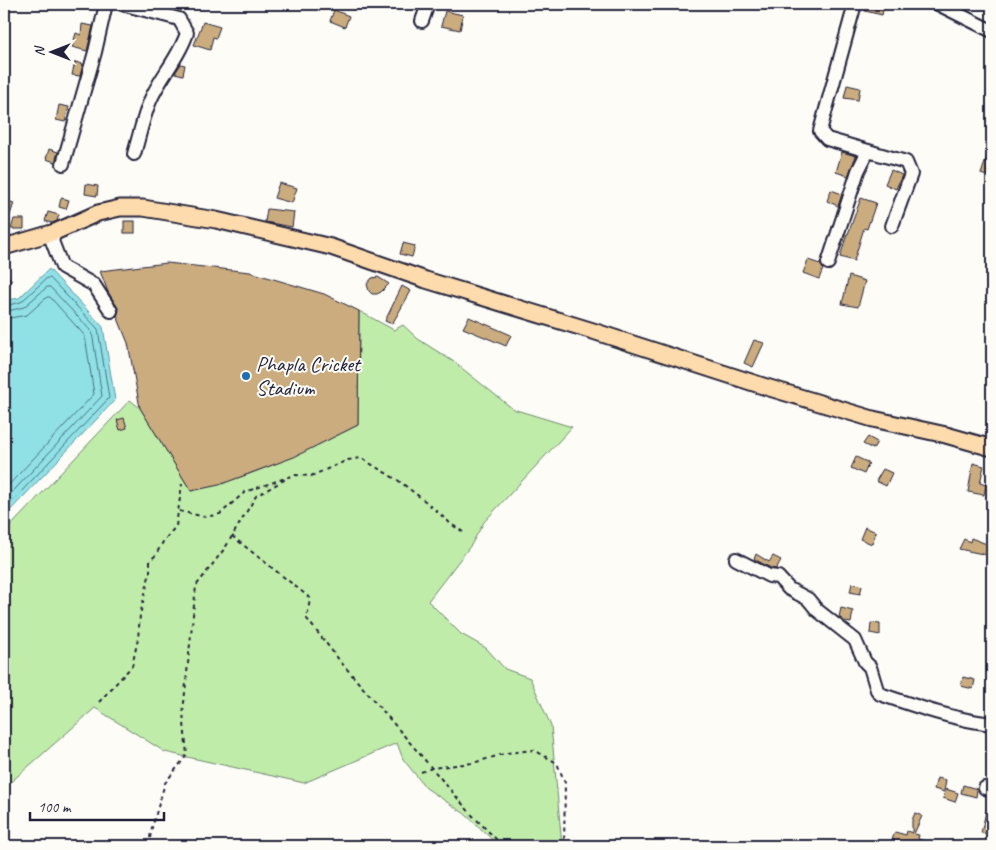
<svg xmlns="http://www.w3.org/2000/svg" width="996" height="850" viewBox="0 0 996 850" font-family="Caveat,sans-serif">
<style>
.green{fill:#c0eca9;stroke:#718772}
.water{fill:#8fe1e6;stroke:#6395a2}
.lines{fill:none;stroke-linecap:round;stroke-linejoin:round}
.shore{stroke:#4e6e7f;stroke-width:1}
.building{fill:#cbac7f;stroke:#22223b}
.minor-casing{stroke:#22223b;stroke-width:16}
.major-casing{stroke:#22223b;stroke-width:19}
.path{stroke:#22223b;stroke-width:2;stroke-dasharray:4 4;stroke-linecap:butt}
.minor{stroke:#fdfcf7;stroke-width:12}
.major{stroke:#fedbac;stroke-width:15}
.poi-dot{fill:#1f6fb2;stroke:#fdfcf7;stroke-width:2}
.labels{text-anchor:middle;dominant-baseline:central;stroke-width:4;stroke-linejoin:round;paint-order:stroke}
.poi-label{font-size:21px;fill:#22223b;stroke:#fdfcf7;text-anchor:start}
</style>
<rect width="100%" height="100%" fill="#fdfcf7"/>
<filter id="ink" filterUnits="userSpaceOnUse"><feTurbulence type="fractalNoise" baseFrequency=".02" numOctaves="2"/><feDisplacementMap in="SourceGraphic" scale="10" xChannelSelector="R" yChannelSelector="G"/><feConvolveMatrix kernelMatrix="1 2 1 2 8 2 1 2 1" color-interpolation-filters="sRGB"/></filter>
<g filter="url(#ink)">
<path class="green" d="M359,311L394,330L403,325L418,339L454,362L513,409L572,427L484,522L471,545L428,601L461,634L486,648L505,669L530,678L551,726L562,846H499L465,814L426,788L403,759L397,743L304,783L165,752L95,708L4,788V533L130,400L140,408L191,491C251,478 303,452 358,425Z"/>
<path class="water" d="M49,269L103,327L115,400L4,517V301L19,298Z"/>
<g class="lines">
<g class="shore">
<path d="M4,306L21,302L47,278H50L98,329L109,398L4,510"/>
<path d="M4,312L24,307L47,287H50L92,332L102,396L4,501"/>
<path d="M4,319L27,315L47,297H50L85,336L94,394L4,490"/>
</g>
</g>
<g class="building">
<path d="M867,4H884L882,15L865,11Z"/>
<path d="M334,10L349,16L345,27L330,21Z"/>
<path d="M445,11L463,15L460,30L441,26Z"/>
<path d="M203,22L220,27L216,38L213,37L210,50L194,45Z"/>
<path d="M82,24L93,26L87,51L72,47L76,33L81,35Z"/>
<path d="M75,62L83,64L80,76L72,75Z"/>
<path d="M181,64L185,65L183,75L175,73Z"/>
<path d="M847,85L860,88L858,100L844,98Z"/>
<path d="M59,105L69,107L65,122L56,120Z"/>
<path d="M991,145H992V178L981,174Z"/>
<path d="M49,149L58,152L55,162L46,159Z"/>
<path d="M842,152L856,156L848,176L836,172Z"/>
<path d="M891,170L902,175L896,189L885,184Z"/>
<path d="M279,183L297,188L292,203L274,198Z"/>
<path d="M86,184L98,186L97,196L85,194Z"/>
<path d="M831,190L842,194L838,206L827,201Z"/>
<path d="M61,198L69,200L66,209L59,207Z"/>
<path d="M861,198L876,203L867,229L864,228L854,261L840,257L847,234H848Z"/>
<path d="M4,200L14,203L5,230H4Z"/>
<path d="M267,209L294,212L292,227L265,222Z"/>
<path d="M48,212L59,215L57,221L52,223L45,221Z"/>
<path d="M14,219H24V229H11Z"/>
<rect x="124" y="221" width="11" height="12"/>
<path d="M403,243L415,246L412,257L400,254Z"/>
<path d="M808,260L820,264L823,269L819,279L803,273Z"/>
<path d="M167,263L250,272L324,294L359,311L358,425L294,457L219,485L191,491L140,408L128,343L117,316L119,310L108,292L100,271Z"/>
<path d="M4,272L12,280L4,288Z"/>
<path d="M849,276L865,281L858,307L842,304Z"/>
<path d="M378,277L389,284L381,292L377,294H372L369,291L367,284L372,278Z"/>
<path d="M402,286L411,291L392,324L385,321Z"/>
<path d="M469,317L511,335L506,346L463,328Z"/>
<path d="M754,340L764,343L753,367L744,363Z"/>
<path d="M124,418L127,428L120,430L117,420Z"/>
<path d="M868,437L877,442L873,449L863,444Z"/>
<path d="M856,457L869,463L864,474L851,468Z"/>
<path d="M973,463L984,466L980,483L986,485L984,495L968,492Z"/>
<path d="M883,469L892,473L886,486L876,481Z"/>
<path d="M865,527L876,532L872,544L860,539Z"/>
<path d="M971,538L992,546V556L959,549L964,539L970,542Z"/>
<path d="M756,554L769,562L773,556L781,560L776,569L771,568L754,559Z"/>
<path d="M852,583L862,586L860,594L850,592Z"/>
<path d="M841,608L853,611L851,623L846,622L839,617Z"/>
<path d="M871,623L880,624V635L870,633Z"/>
<path d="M963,677L975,680L973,689L961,686Z"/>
<path d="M937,778L946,780L944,792L934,789Z"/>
<path d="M963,785L977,789L976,797L961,793Z"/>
<path d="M946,789L958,793L955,802L943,798Z"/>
<path d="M989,799H992V834L981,833Z"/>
<path d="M915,813L922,816L914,834L919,835L918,839L936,844V846H902L903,844L892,840L895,832L906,835L907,831L912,833V820Z"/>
</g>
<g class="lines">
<defs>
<g id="minor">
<path d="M122,4L179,19L187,33C179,58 160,77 150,101C143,118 139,137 134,154"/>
<path d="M855,4L820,131L827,139L906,162L911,174L892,226"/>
<path d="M938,4L992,31"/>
<path d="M422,21L428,4"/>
<path d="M63,164L95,52L106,4"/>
<path d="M55,232L52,241L62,267L94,285L111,311"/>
<path d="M828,263L858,171L868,151"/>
<path d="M736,559L769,576L778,577L789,589L808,599L817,610L855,640L865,662L870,667L877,690L880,694C915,706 955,720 992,724"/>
<path d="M985,788L992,790"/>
</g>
<path id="major" d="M4,247L55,232L98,213L120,208H143L216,220L331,247L426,280L593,331L763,386L873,419L946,435L992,448"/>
</defs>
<use href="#minor" class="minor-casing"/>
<use href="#major" class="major-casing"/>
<g class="path">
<path d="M179,511L205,517L220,514L245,492L294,475L311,476L348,460L361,458L399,481L425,501L451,524L466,534"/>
<path d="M232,536L310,598L307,619L340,661L472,815L503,846"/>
<path d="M99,702L132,666L138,639L140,615L150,572V560L155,556L163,542L176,526L182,484"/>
<path d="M421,772L432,768L473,763L507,753L534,750L557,763L565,783L564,846"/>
<path d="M149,846L151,831L165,783L187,755L183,712L196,586L225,548L256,496L286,479"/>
</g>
<use href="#minor" class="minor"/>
<use href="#major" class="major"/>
</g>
</g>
<circle class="poi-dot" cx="246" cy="376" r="5"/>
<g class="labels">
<g class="poi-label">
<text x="256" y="364">Phapla Cricket<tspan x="256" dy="24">Stadium</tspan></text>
</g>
</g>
<rect width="996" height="850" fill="none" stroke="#fdfcf7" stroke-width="20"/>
<rect x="10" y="10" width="976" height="830" fill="none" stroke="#22223b" stroke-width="2" filter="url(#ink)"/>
<g transform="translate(52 52) rotate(270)" stroke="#fdfcf7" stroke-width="4" paint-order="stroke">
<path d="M0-4L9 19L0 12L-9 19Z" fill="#22223b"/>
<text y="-8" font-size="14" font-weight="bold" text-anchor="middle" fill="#22223b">N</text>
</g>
<path d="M30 812v8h134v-8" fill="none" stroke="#22223b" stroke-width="2.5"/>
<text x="38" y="812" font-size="15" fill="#22223b" stroke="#fdfcf7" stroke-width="4" paint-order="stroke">100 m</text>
</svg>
